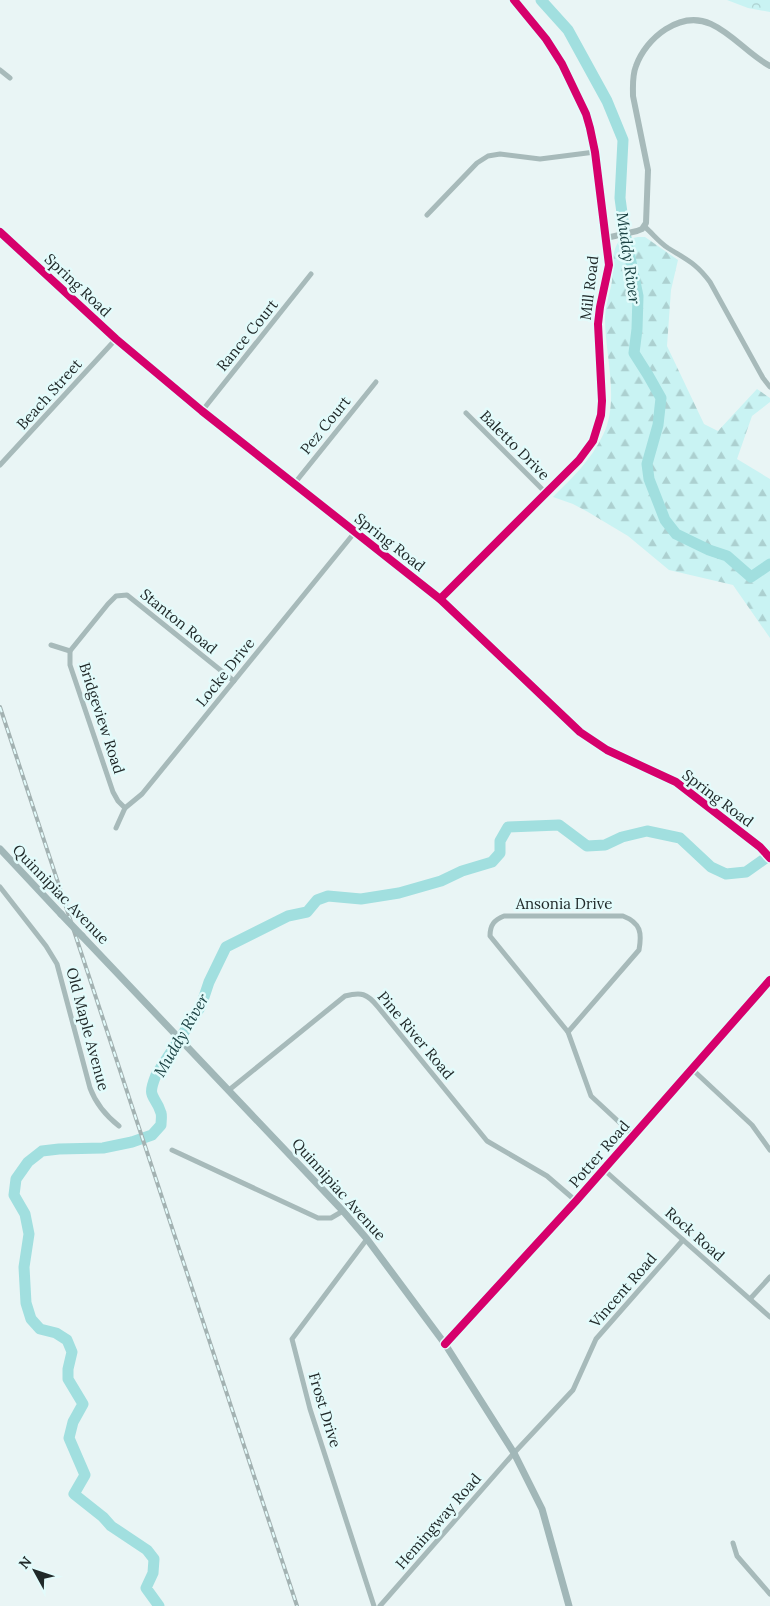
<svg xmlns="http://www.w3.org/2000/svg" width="770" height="1606" viewBox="0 0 770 1606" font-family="Lora,serif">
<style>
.forest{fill:url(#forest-firs)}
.park{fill:url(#park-crowns)}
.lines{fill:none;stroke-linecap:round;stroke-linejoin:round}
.river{stroke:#a1dfdf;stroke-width:11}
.minor{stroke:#a7baba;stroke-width:5}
.tertiary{stroke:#a7baba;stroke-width:6}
.secondary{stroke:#a1b7b8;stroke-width:7}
.rail-casing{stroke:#a3b2b2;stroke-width:4}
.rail{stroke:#e3fbfb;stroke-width:2;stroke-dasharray:5.5;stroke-linecap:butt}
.secondary-bridge{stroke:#a1b7b8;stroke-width:7}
.cycleway-casing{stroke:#e3fbfb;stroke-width:11}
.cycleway{stroke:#d6006c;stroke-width:8}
.labels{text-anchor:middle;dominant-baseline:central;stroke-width:5;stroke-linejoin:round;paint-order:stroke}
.street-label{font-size:15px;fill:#202929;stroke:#e3fbfb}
.water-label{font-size:16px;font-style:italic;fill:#1b4243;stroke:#e3fbfb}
</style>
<defs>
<pattern id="forest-firs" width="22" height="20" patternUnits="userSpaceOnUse" patternTransform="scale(1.25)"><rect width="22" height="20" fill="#c9f3f3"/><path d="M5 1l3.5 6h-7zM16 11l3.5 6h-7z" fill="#acd0d0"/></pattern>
<pattern id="park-crowns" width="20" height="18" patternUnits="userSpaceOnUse" patternTransform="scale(1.25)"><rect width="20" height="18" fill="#c9f3f3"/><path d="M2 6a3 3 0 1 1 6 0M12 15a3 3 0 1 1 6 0" fill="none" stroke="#acd0d0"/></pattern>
</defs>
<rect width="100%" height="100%" fill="#e9f5f5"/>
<path class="forest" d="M638,237H645L678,260L671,290L667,346L704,424L718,431L757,389L770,398V402L752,416L737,459L770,479V638L733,585L669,570L628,536L588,512L573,504L553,497C573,477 591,460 603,435C620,401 605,355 605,319C605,306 610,293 612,281C613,268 611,252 619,241Z"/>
<path class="park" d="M727,0H770V12L748,8Z"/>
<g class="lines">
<g class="river">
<path d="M541,0L568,30L607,101L623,140L620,198L624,228L638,296L637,329L634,353L648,375L661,398L658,425L647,464L649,479L665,520L676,534L709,550L727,556L751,577L770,564"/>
<path d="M159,1606L146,1588L153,1573L154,1559L147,1550L111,1526L103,1517L74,1494L85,1475L69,1438L73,1422L83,1404L68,1379V1369L72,1352L67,1340L56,1333L40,1329L31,1319L26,1303L24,1267L29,1234L25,1214L14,1195L16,1179L28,1162L42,1151L59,1149L103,1148L132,1142L152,1135L161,1125C161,1121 162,1116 161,1113C155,1093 146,1100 156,1075L201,1006L209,982L226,947L288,916L307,912L317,900L328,896L361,899L399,893L441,881L462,871L492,862L500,853V841L508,827L559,825L587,846L605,845L622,837L647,831L680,838L711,867L726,874L746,872L770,855"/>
</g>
<g class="minor">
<path d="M0,70L10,78"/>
<path d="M427,215L477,163L488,156L500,154L540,159L595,152"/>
<path d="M645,227C653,234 659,242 668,248C687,260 696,263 710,282L763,378L770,387"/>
<path d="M202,411L311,274"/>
<path d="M466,413L547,494"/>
<path d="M0,465L116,339"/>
<path d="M294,484L376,382"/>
<path d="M51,645L70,651V665L113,792L118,801L125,808"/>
<path d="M70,651L108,604L116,596L127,595L234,681"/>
<path d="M116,828L125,808L142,794L355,532"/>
<path d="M0,887L46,946L57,964L90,1088C96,1104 105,1115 119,1126"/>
<path d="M504,916H623C641,923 642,933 639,950L568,1032L490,936C490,925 494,920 504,916Z"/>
<path d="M568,1032L591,1096L633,1135"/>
<path d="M693,1070L752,1125L770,1150"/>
<path d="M229,1090L345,996C361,992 367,993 378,1007L487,1141L547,1176L576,1201"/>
<path d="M172,1150L318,1218H331L343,1211"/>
<path d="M603,1169L770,1317"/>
<path d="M367,1239L292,1339L310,1409L374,1606"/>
<path d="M750,1299L770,1277"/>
<path d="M445,1344L576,1201L770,980"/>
<path d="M733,1543L737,1556L770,1594"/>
<path d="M380,1606L514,1453L573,1390L596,1339L683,1240"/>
</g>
<g class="tertiary">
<path d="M0,232L116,339L202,411L440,599L580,732L607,750L676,782L760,847L770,858"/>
<path d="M606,238L637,231L642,229L646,223L648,170L633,96C633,86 632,76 636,66C646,38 680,10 711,24C733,34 749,55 770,66"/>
<path d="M440,599L579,460L593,441L601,415L602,401L598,324L600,307L609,265L595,152L590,128L586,114L562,64L546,39L514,0"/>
</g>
<g class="secondary">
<path d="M0,849L61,914"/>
<path d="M82,936L343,1211L367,1239L445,1344L514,1453L542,1509L569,1606"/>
</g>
<defs>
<path id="rail" d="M0,707L297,1606"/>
</defs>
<use href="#rail" class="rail-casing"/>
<use href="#rail" class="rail"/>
<path class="secondary-bridge" d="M61,914L82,936"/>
<defs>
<g id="cycleway">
<path d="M0,232L116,339L202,411L440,599L580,732L607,750L676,782L760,847L770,858"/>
<path d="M440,599L579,460L593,441L601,415L602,401L598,324L600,307L609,265L595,152L590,128L586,114L562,64L546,39L514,0"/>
<path d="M445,1344L576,1201L770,980"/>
</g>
</defs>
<use href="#cycleway" class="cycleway-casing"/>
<use href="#cycleway" class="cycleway"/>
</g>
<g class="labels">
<g class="street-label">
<text transform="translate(78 285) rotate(43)">Spring Road</text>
<text transform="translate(589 288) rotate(-83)">Mill Road</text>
<text transform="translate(247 335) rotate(-51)">Rance Court</text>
<text transform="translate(49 394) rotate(-48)">Beach Street</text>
<text transform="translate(325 425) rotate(-51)">Pez Court</text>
<text transform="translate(515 445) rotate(45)">Baletto Drive</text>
<text transform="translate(390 542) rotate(38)">Spring Road</text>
<text transform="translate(179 621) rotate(39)">Stanton Road</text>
<text transform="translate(225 672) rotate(-51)">Locke Drive</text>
<text transform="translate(102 718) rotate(72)">Bridgeview Road</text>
<text transform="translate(718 798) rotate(37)">Spring Road</text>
<text transform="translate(61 894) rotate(46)">Quinnipiac Avenue</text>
<text x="564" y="903">Ansonia Drive</text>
<text transform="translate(88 1029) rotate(75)">Old Maple Avenue</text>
<text transform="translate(416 1035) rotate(50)">Pine River Road</text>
<text transform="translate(599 1154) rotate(-49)">Potter Road</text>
<text transform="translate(339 1189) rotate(48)">Quinnipiac Avenue</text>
<text transform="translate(695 1234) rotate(41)">Rock Road</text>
<text transform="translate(623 1290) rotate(-49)">Vincent Road</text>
<text transform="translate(325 1410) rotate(73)">Frost Drive</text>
<text transform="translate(438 1521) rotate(-49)">Hemingway Road</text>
</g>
<g class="water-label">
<text transform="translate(629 258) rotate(82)">Muddy River</text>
<text transform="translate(181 1035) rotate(-60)">Muddy River</text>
</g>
</g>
<g transform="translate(35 1571) rotate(310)" stroke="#e3fbfb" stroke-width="4" paint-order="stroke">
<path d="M0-4L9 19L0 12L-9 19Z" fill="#202929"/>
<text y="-8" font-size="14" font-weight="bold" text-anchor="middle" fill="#202929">N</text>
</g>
</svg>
